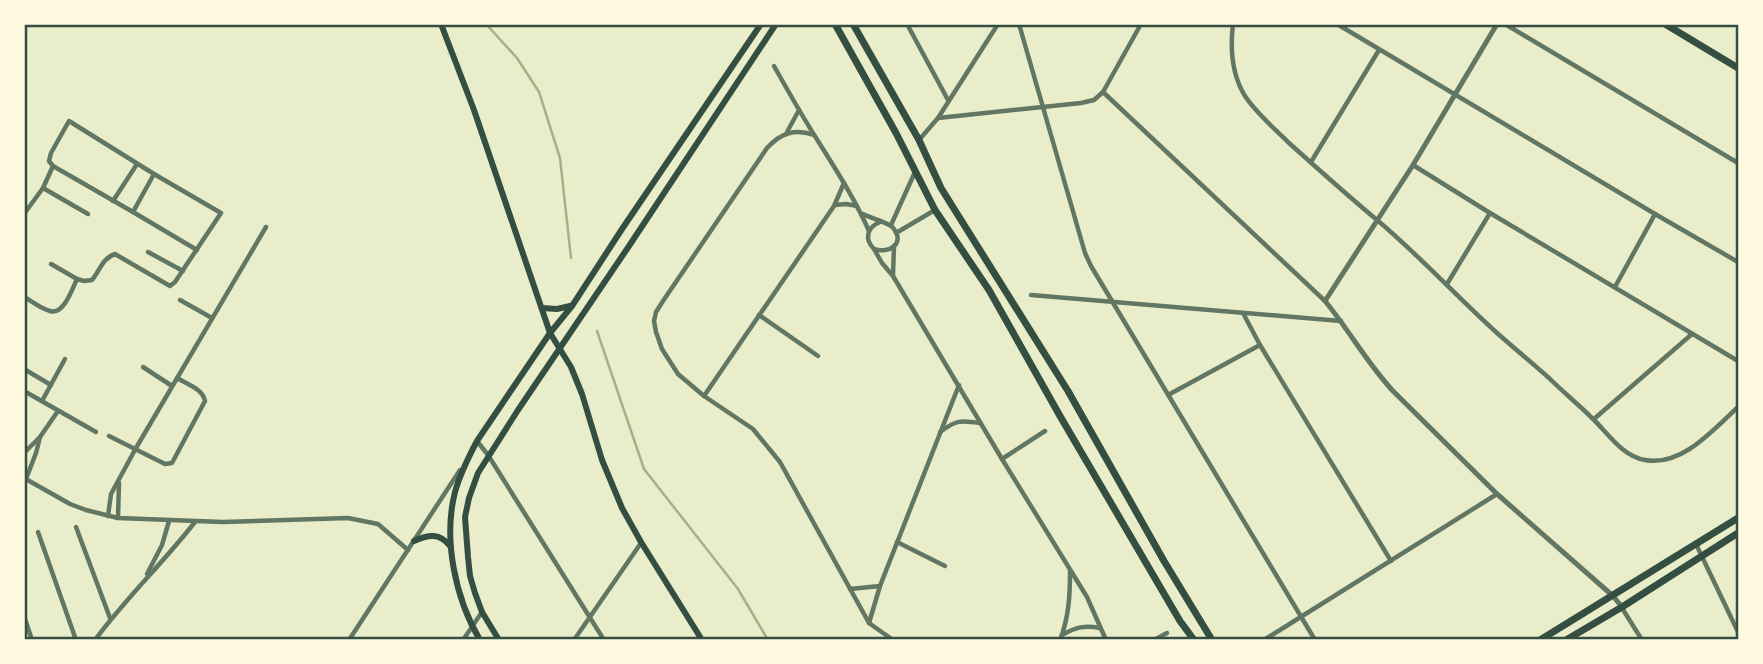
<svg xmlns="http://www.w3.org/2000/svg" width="1763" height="664" viewBox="0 0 1763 664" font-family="Helvetica,sans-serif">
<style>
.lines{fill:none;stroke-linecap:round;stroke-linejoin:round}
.stream{stroke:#a3b18a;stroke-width:2.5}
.minor{stroke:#617663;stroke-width:4.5}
.tertiary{stroke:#617663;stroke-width:5}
.secondary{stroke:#344e41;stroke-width:6}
.primary{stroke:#344e41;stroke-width:7}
.neatline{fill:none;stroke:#344e41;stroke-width:2.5}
</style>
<rect width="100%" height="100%" fill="#e9edc9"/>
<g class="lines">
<g class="stream">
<path d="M486,24L517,58L539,92L560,158L571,258"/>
<path d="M597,331L644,469L738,589L768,640"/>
</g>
<g class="minor">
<path d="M907,24L948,100"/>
<path d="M1019,24L1085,253L1091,266L1315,640"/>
<path d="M1233,24C1230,49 1232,75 1245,96C1257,114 1274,128 1289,143C1318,169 1347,195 1377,220C1419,255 1456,296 1497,333C1514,348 1532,363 1549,378C1563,392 1578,404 1592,418C1608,433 1622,456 1645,460C1682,467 1714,429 1738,407"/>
<path d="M1337,24L1655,214L1738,262"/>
<path d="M1505,24L1738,163"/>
<path d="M774,66C788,91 802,116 818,141C836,170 855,199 869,231"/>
<path d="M1103,92L1325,301"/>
<path d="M938,118L1081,103L1094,100L1103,92L1141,24"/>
<path d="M787,132L799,110"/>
<path d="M814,135C795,128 781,133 767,148L663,301L656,312L654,321L656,332L662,349L669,360L678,374L704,396L753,429L780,462L869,623L893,640"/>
<path d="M919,140L938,118L998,24"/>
<path d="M1311,162L1379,50"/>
<path d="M1413,165L1490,213L1738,361"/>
<path d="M53,166L133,212"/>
<path d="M154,174L133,212L197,250"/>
<path d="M43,188L88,214"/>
<path d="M113,201L137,164"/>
<path d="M835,205L846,204L857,206"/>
<path d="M24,214L43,188L53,166L49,161L51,153L69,121L154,174L221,213L175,282L170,286L115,254C102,258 100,271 92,280L84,281L77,279C72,289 64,315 50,311C41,309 32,301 24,297"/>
<path d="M863,214C870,218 891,223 894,229C905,244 889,254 874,249C864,239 867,227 880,222"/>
<path d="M891,225L915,172"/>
<path d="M896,233L935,210"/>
<path d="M874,249L882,263L893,276L1002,459L1087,597L1106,640"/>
<path d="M148,252L183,271"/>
<path d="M51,264L77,279"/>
<path d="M893,275L894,246"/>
<path d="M1447,284L1490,213"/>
<path d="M1615,287L1655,214"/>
<path d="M1031,295L1341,321"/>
<path d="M180,300L212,318"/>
<path d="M759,315L818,356"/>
<path d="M1244,315L1260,345L1391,561"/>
<path d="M143,367L172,386"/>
<path d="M24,369L51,385"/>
<path d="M24,391L96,432"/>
<path d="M1168,395L1260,345"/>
<path d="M704,396L834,206L844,183"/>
<path d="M42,401L65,359"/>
<path d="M1594,419L1692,334"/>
<path d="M940,432C956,420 961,420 980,423"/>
<path d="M109,436L165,464L172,463L205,401C203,389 187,384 177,378"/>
<path d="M477,441L488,455L604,640"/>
<path d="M24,453L40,437L58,411"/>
<path d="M1002,459L1045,431"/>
<path d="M24,478L70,504L86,510L118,518L223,522L348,518L378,524L408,550"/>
<path d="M26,479L36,453L40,437"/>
<path d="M108,516L111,494L136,448L266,227"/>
<path d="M118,518L119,483"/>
<path d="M76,527L110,618"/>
<path d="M38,532L76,640"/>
<path d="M897,542L945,566"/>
<path d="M1696,544L1738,632"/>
<path d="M147,574L162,545L169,521"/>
<path d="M850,589L880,586"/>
<path d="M1622,608L1642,640"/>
<path d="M24,616L32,640"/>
<path d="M869,623L880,586L959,385"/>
<path d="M1062,635C1076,627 1085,625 1100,628"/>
<path d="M95,640C126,598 163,563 195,522"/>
<path d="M349,640L460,470"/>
<path d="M463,640L482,612"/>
<path d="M574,640L641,543"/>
<path d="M1060,640C1069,617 1070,595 1070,571"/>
<path d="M1154,640L1167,633"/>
<path d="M1264,640L1497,494"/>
</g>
<path class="tertiary" d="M1497,24L1413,165L1325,301C1349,330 1367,363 1393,391L1497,494L1613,596L1622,607"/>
<g class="secondary">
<path d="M441,24L474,110L550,333L571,367L582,394L602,460L622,508L641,542L702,640"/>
<path d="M542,308L557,309L570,306"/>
<path d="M414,541C429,534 440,533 450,546"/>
<path d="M480,640C455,598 443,539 455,492C460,474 468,458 477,441L550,333L572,306L622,229L761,24"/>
<path d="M499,640L482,612L475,593L470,576L468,557L465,517L469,498L478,473L518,410L629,246L776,24"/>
</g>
<g class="primary">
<path d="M835,24L896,133L935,210L989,290L1060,416L1180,621L1194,640"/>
<path d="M853,24L919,140L941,188L1068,391L1164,561L1212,640"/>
<path d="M1665,24L1738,68"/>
<path d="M1540,640L1738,518"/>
<path d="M1566,640L1622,607L1738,533"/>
</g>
</g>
<rect width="1763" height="664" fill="none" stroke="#fefae0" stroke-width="52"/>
<rect x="26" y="26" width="1711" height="612" class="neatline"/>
</svg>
